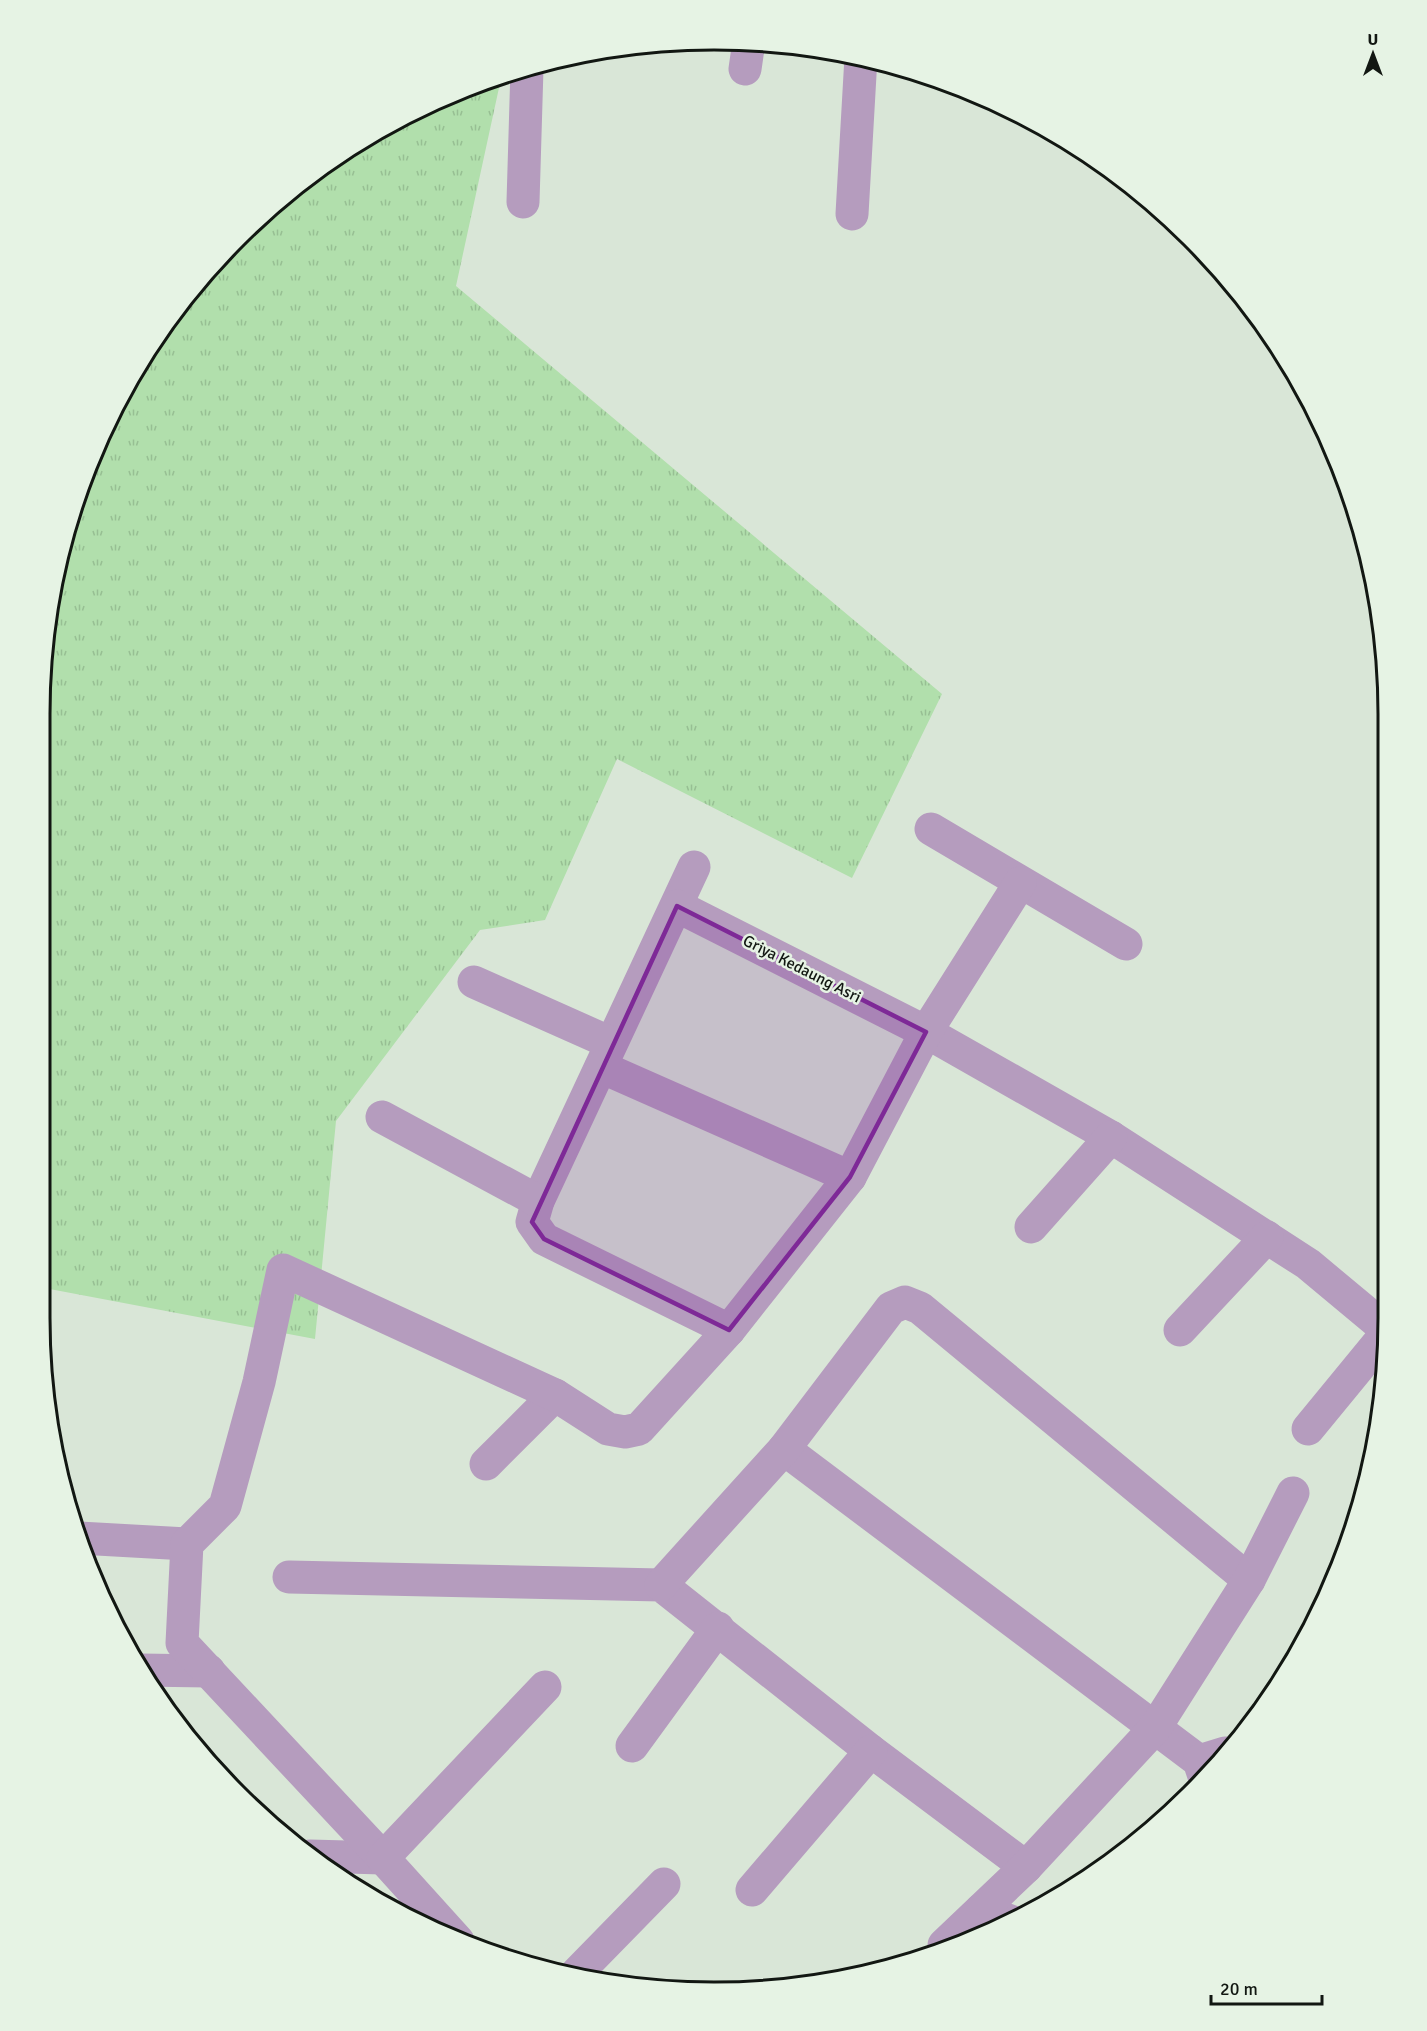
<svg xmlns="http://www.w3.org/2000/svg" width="1427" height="2031" viewBox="0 0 1427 2031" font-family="Signika,sans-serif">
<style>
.grass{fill:url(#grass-tufts)}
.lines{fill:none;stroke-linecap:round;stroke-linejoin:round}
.minor{stroke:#b59cbe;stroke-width:33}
.marked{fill:#7e2997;fill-opacity:0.2;stroke:#7e2997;stroke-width:4.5;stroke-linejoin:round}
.labels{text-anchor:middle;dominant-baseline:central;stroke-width:5;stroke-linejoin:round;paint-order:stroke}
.street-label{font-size:16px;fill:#121712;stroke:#e6f3e4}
.rim{fill:none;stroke:#121712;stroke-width:3}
</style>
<defs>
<pattern id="grass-tufts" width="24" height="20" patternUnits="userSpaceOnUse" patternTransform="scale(1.5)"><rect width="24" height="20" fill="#b1dfac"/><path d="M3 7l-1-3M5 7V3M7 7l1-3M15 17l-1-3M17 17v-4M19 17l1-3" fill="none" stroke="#97bf93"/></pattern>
</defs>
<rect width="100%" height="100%" fill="#d9e6d7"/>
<path class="grass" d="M502,74L456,286L942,694L852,878L617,759L545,920L480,930L336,1121L315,1339L39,1287V713L52,582L90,456L129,377L179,303L269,207L376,130Z"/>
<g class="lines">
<g class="minor">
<path d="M745,69L749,41"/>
<path d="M523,202L527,68"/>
<path d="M852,214L861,57"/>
<path d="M931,829L1126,944"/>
<path d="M694,867L538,1201L532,1222L544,1239L729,1330"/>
<path d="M677,906L926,1032L1111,1137L1308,1264L1386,1329"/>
<path d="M474,982L611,1043"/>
<path d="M601,1067L850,1177"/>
<path d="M382,1117L538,1201"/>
<path d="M1031,1227L1111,1137"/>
<path d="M1180,1330L1267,1237"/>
<path d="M1308,1429L1386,1334"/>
<path d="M784,1449L1199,1761L1204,1776"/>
<path d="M486,1464L555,1395"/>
<path d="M79,1538L187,1544"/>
<path d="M289,1577L661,1585L871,1751L1026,1867"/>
<path d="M661,1585L784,1449L891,1308L905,1302L920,1308L1249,1580"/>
<path d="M140,1670L209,1671"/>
<path d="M632,1746L718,1628"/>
<path d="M1199,1761L1225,1753"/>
<path d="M310,1856L383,1858"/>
<path d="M383,1858L182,1643L187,1544L225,1506L259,1382L283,1270L555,1395L608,1429L625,1432L639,1429L729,1330L850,1177L926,1032L1020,883"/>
<path d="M752,1890L871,1751"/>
<path d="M981,1910L1013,1922"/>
<path d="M458,1941L383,1858L545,1687"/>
<path d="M944,1945L1026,1867L1155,1728L1249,1580L1293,1493"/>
<path d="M577,1973L664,1884"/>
</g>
</g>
<path class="marked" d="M677,906L926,1032L850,1177L729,1330L544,1239L532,1222Z"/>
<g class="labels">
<g class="street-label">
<text transform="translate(802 969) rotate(27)">Griya Kedaung Asri</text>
</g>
</g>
<path d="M0 0H1427V2031H0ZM714 50H714A664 664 0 0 1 1378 714V1318A664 664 0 0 1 714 1982H714A664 664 0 0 1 50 1318V714A664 664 0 0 1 714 50Z" fill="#e6f3e4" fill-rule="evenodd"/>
<path class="rim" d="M714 50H714A664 664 0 0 1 1378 714V1318A664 664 0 0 1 714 1982H714A664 664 0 0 1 50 1318V714A664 664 0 0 1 714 50Z"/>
<g transform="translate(1373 54)" stroke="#e6f3e4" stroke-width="4.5" paint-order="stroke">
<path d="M0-4.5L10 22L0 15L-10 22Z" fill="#121712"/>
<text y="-9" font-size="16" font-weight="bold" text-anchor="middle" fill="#121712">U</text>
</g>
<path d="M1211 1995v9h111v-9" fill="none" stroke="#121712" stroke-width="3"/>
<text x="1220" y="1995" font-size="18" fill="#121712" stroke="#e6f3e4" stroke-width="4.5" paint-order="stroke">20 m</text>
</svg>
